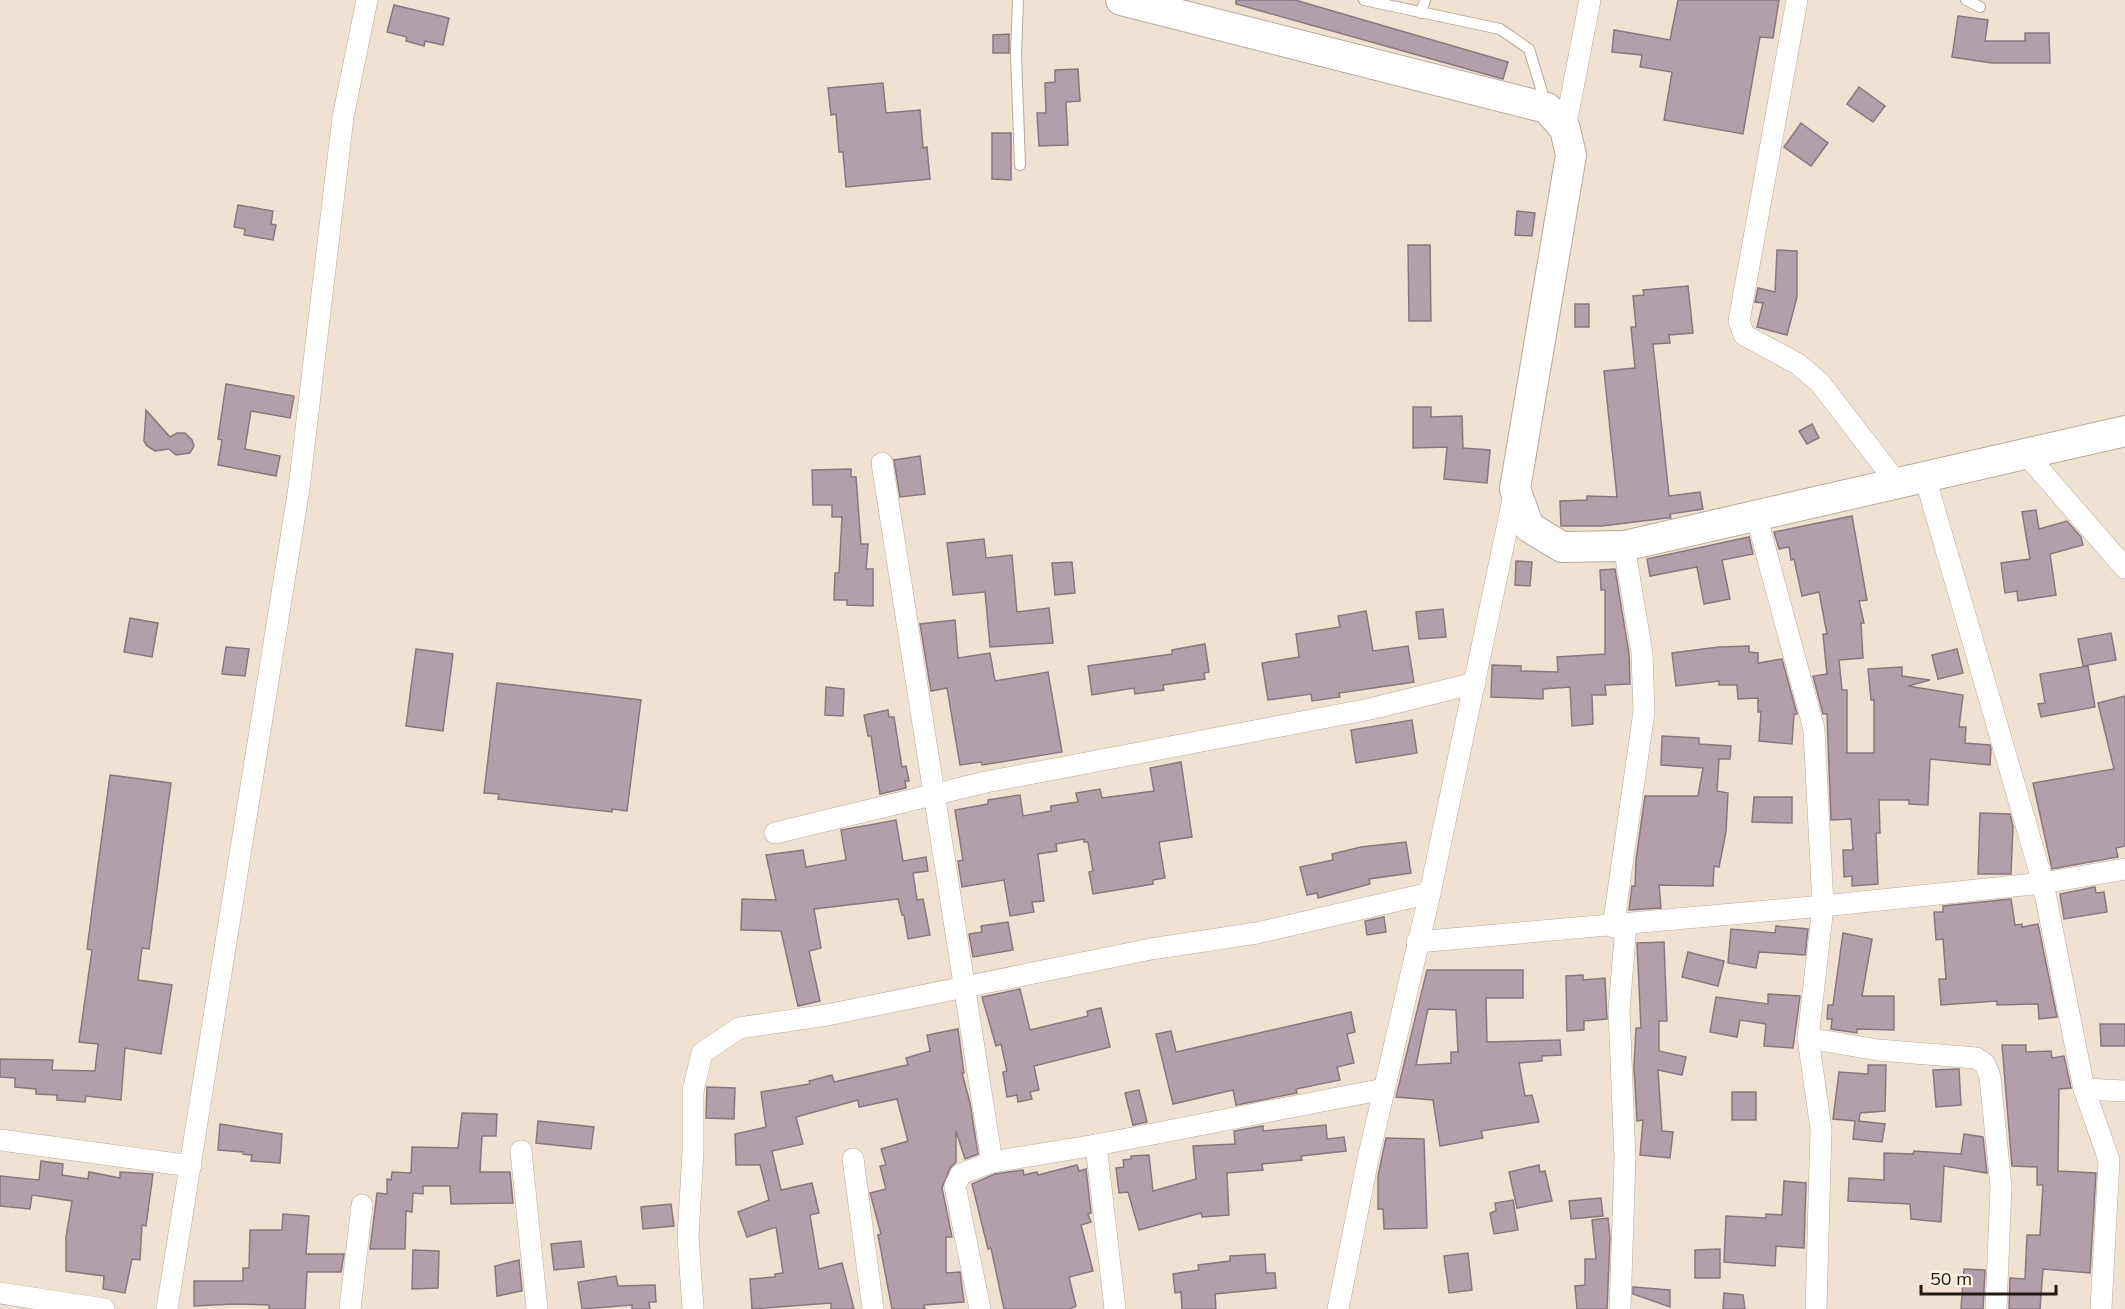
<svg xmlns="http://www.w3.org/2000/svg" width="2125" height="1309" viewBox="0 0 2125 1309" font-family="Mulish,sans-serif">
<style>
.building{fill:#b39fa9;stroke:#897780;stroke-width:1.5;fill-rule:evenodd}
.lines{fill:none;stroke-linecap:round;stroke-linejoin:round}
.lane-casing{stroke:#b7aa9b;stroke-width:12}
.street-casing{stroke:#b7aa9b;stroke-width:22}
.secondary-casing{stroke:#b7aa9b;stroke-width:32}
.lane{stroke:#fff;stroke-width:10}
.street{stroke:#fff;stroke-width:21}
.secondary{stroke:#fff;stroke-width:30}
</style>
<rect width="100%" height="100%" fill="#f0e2d2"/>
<g class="building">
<path d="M1236,0H1295L1508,62L1503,79L1236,4Z"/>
<path d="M1678,0H1779L1773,38L1760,37L1743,134L1664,120L1672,72L1640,67L1642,55L1612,52L1614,30L1670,40Z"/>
<path d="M394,5L449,18L443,45L425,41L424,46L406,41L407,37L387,32Z"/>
<path d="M1958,16L1988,20L1985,41H2025V33H2049L2050,63H1992L1952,57Z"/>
<path d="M1009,34V53H993V35Z"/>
<path d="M1078,69L1080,101L1066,102L1068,145L1039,146L1037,113H1046L1045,83L1055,82V70Z"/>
<path d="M883,83L886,113L920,110L923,148L927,147L930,179L846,187L843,152H839L836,114L831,115L828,88Z"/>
<path d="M1859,87L1885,106L1873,122L1847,104Z"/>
<path d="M1801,123L1828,143L1811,166L1784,147Z"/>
<path d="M992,133H1011V180L992,179Z"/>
<path d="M238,205L273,211L271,224L276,225L273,240L244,235L245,229L234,227Z"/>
<path d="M1517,211L1535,213L1532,236L1515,235Z"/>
<path d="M1408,245H1430L1431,321H1409Z"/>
<path d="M1777,250L1797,251V297L1787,335L1757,327L1763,303L1755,302L1758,288L1775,292Z"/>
<path d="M1688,286L1693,333L1669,335L1670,343L1653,344L1669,496L1700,492L1703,509L1670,514L1671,518H1667L1602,526H1561L1560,501L1587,500V496L1617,497L1604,371L1635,368L1631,327H1636L1633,296L1644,295L1643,290Z"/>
<rect x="1575" y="304" width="14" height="23"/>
<path d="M226,384L294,396L290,418L251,411L245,449L280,456L276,476L218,465L222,440L218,439Z"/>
<path d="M1413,407H1431V417L1462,416L1463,448L1490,450L1487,483L1444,479L1447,447L1413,448Z"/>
<path d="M146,410L170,437L177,433H185L192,440L194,446L190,453L176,455L169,449L155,451L147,446L144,441Z"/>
<path d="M1812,424L1819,438L1807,444L1799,431Z"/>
<path d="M920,456L925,494L900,497L894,460Z"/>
<path d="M851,469V477H856L861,544H868L866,569H873V606L847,605V600H834L835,573H839L842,517H832V505H813L812,470Z"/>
<path d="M2036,510L2039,529L2067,521L2081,537L2083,545L2050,554L2056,595L2018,601L2017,591L2005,593L2001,563L2030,559L2022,512Z"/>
<path d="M1852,516L1867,600L1859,601L1864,623H1861L1863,658L1839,660L1842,690H1847V753H1874V700H1871L1868,669L1902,667V676L1930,680L1908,686L1963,695L1959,727H1966L1965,743L1990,745L1991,749L1990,765L1930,759L1928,805L1909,804V800H1879L1880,833H1876L1878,884L1852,886V876L1844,877L1843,850H1853L1851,819L1831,820L1827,714H1823L1813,676L1827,674L1823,634H1827L1819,592L1802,596L1794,559L1791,560L1789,547L1779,549L1774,532Z"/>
<path d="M1749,537L1753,554L1722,560L1730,599L1704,604L1697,567L1650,576L1647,559Z"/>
<path d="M984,539L986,558L1012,555L1017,612L1049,608L1053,643L990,647L985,592L953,595L947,543Z"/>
<path d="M1516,561L1532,562L1530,586L1515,585Z"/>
<path d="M1072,562L1075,593L1055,595L1052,563Z"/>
<path d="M1615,569L1629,654L1630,684L1605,685L1606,695H1592L1593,724L1572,726L1570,687L1543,689V699L1491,697L1492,665L1521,666V671L1558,672L1557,657L1605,654V590H1601L1600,570Z"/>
<path d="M1443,609L1446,637L1419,639L1416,612Z"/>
<path d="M1366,611L1373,651L1408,646L1414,682L1339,693L1340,697L1312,701L1311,694L1268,700L1262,663L1299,657L1296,634L1340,627L1338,616Z"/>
<path d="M130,618L158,623L152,657L124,652Z"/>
<path d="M955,620L958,658L990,653L995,681L1048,672L1062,752L982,765L981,762L960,765L947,688L931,691L920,624Z"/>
<path d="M2111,633L2116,660L2083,666L2078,639Z"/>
<path d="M1205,644L1209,672L1204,673L1205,679L1163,685L1164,690L1135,694L1134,688L1092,695L1088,666L1172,654V650Z"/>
<path d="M1749,646V652L1758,653V663L1782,659L1797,714H1794L1792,744L1759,741L1761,712H1758V698L1738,699L1737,685H1719V681L1676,686L1672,653L1719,647Z"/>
<path d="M226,647L249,649L245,676L222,674Z"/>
<path d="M416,649L453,654L443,731L406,726Z"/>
<path d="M1957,649L1963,673L1938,679L1932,655Z"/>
<path d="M2088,666L2095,707L2041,717L2038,704L2045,703L2040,674Z"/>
<path d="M497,683L641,700L627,811L612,809V812L498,799L499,794L484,793Z"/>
<path d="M826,687L844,689L843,716L825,715Z"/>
<path d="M2125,696V846L2116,848L2118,857L2052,869L2033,783L2114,769L2098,703Z"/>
<path d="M888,710L889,717H894L902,767L906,766L909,781H905L906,788L880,794L871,736H868L864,715Z"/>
<path d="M1412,720L1417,753L1356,763L1351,730Z"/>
<path d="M1662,736L1699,738V744L1731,746L1730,759H1719L1717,791L1728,793L1726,832L1719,867L1714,866L1713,886L1659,885L1661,908L1629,910L1632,886H1635L1636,860L1645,796H1698L1703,768L1661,765Z"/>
<path d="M1181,762L1192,837L1159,842L1165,878L1153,880V884L1093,894L1089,872L1093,871L1088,842H1084V839L1056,844L1057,851L1038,854L1044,901L1032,902L1034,912L1010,916L1004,880L962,887L958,861L963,860L955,810L988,804V800L1020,795L1023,816L1051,811V806L1078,802L1076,793L1100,789L1102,798L1154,791L1150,768Z"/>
<path d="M110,775L171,783L149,949L142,948L138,980L172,985L161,1054L125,1048L121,1100L86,1096L85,1102L57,1100V1095L36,1094V1089L15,1087V1078L0,1077V1059L53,1060L52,1070L95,1071L98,1044L79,1042L92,950L87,949Z"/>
<path d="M1754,797H1792V823L1752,822Z"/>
<path d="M1980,813L2010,814L2013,826L2011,874H1978Z"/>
<path d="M896,820L903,861L926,857L928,871L913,873L917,900L923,899L930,935L908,939L904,915H902L898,899L814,909L821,948L809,951L820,1001L798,1006L781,931L741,930L742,899L776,900L766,855L803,850L806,867L846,860L841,830Z"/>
<path d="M1406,842L1411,873L1369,879L1370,884L1318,898L1317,893L1307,895L1300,867L1333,860L1332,854L1361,847Z"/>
<path d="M2095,887L2096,893L2104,892L2107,912L2064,919L2060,894Z"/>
<path d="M2011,899L2015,925L2022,924V927L2038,924L2057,1017L2039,1019L2038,1004L1997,1005V1001L1941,1005L1939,979H1946L1943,939L1936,940L1934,912H1943V906Z"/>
<path d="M1384,917L1386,932L1367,935L1365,921Z"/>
<path d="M1008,922L1013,950L973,957L969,934L982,932L981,926Z"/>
<path d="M1776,926L1808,929L1805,955L1759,952L1756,968L1728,963L1731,929L1775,933Z"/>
<path d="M1843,933L1872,939L1862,996H1894V1030L1857,1029V1033L1831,1029L1832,1019H1827L1828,1005H1833Z"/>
<path d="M1664,942L1667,1021H1659V1051L1686,1057L1682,1075L1658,1070L1662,1131L1673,1132L1670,1158L1640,1155L1643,1120L1637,1121L1634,1067L1636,1028H1641L1637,943Z"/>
<path d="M1688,952L1724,961L1718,986L1682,977Z"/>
<path d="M1427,970H1523V998H1486L1487,1042L1560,1040L1561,1055L1542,1056V1061L1519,1063L1525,1096L1532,1095L1539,1122L1481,1131L1483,1138L1440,1146L1433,1100L1396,1097ZM1428,1009L1456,1010L1458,1052H1451V1063L1416,1065Z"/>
<path d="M1583,975V980L1605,978L1607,1019L1584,1021V1030L1567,1031L1566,976Z"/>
<path d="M1020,989L1030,1030L1088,1016L1087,1011L1101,1008L1110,1047L1034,1066L1039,1090L1030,1092L1032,1099L1018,1102L1017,1095L1007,1097L1003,1072L1007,1071L1001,1044L996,1046L982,997Z"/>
<path d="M1768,994L1800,996L1793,1048L1764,1046L1766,1024L1740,1020L1737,1037L1710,1032L1716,997L1768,1004Z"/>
<path d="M1351,1012L1355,1032L1347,1034L1354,1063L1337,1067L1340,1080L1296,1089L1297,1093L1236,1105L1233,1090L1173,1104L1156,1034L1171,1031L1176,1052Z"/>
<path d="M2100,1024H2125V1046H2101Z"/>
<path d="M958,1029L964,1073H962L970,1103L978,1154L965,1159L956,1131V1162L950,1168L942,1188L952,1237H946V1273L960,1272L964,1302L924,1305L925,1309H892L878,1235L881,1234L870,1193L886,1189L880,1166L886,1165L881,1149L908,1141L897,1099L859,1107L858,1100L796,1117L803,1144L772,1151L781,1190L812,1183L819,1213L810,1215L819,1269L842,1263L854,1309H831V1303L752,1309L750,1279L775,1277V1274L783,1273L776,1227L747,1237L738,1212L769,1200L760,1165H736L735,1134L766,1127L761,1092L810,1084L809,1081L832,1075L834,1082L902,1066L908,1065L906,1058L930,1051L927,1035Z"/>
<path d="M2002,1045H2026V1052L2051,1051L2052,1058L2064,1056L2071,1088L2059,1089L2058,1171L2096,1173L2090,1273L2043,1269L2040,1309H2009L2010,1278L2025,1279L2027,1235H2040L2043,1185H2037V1167L2012,1166Z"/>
<path d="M1868,1065H1886L1885,1111L1860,1113L1859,1121L1885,1124L1882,1142L1853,1139L1855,1121L1833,1119L1839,1072L1868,1074Z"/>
<path d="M1959,1069L1961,1105L1936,1107L1933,1070Z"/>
<path d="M707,1087L735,1088L734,1119L706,1118Z"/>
<path d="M1139,1090L1147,1122L1133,1125L1125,1093Z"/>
<rect x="1732" y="1092" width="24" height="28"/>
<path d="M462,1113L497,1114L496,1136H482L480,1172H510L513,1203L451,1204L450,1186H423V1194L413,1193L412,1212L406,1211L405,1249H370L377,1193L387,1194V1179L391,1180L392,1172L411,1173L412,1147L458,1148Z"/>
<path d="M538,1121L594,1127L591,1149L536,1143Z"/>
<path d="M220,1124L282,1134L280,1163L251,1161L252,1155L243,1154V1152L218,1150Z"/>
<path d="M1326,1125L1327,1139L1344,1137L1346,1151L1301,1156L1302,1160L1262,1164L1263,1170L1227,1173L1229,1215L1202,1217L1201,1213L1139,1230L1128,1192L1119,1193L1116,1168L1124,1167L1123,1160L1131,1159V1156L1149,1155L1153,1191L1196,1179L1193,1146L1235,1144L1234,1131L1263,1126V1131Z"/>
<path d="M1964,1134L1983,1137L1987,1173L1944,1166L1941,1222L1911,1219L1910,1204L1848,1201L1849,1178L1884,1180V1153L1913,1154L1914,1151L1961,1154Z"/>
<path d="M1386,1138L1424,1139L1427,1228L1384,1229L1383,1209H1378V1176Z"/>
<path d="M41,1161L63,1164L62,1175L88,1179L89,1172L120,1178V1172L153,1174L146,1226L142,1225L140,1260L132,1259L125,1293L103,1289L104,1276L66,1271V1237L72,1201L32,1195L30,1209L0,1206V1176L39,1180Z"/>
<path d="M1077,1165L1079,1171L1086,1169L1091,1213L1088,1214L1091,1222L1081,1225L1093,1271L1069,1277L1076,1306L1070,1309H1004L991,1248L988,1249L972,1184L995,1174L1023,1170L1024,1175L1037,1172L1038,1175Z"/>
<path d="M1539,1165L1540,1172L1545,1171L1552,1201L1517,1208L1509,1172Z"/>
<path d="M1784,1181L1806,1183L1804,1248L1776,1246L1775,1266L1724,1262L1726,1216L1766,1218V1214L1782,1215Z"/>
<path d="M1601,1198L1603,1216L1571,1219L1569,1201Z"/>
<path d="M1513,1200L1518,1230L1494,1234L1490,1213L1496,1211L1495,1203Z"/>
<path d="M671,1204L674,1226L643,1229L641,1207Z"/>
<path d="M283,1214L309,1216L306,1254H344L341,1272H307L305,1309H269V1305L235,1304L194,1306V1281H243V1268H249L250,1230H282Z"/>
<path d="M1608,1218L1610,1237L1607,1309H1577L1575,1286L1585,1285V1259H1596L1592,1220Z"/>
<path d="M581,1241L584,1267L554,1270L551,1244Z"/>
<path d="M1720,1249V1278H1695V1250Z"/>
<path d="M413,1250L439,1251L438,1288L412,1289Z"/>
<path d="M1468,1253L1472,1290L1449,1293L1444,1256Z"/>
<path d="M1265,1254L1266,1273H1275L1276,1288L1215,1294L1216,1309H1182L1181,1292L1175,1293L1173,1274L1199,1270L1198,1265L1230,1261V1256Z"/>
<path d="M519,1260L522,1291L497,1296L495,1266Z"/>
<path d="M1964,1269L1985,1270L1983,1309H1961Z"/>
<path d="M616,1276L618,1286L655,1285L656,1302H649L650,1309H632V1305L582,1309L578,1282Z"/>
<path d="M1633,1287L1670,1290V1307L1633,1294Z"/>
<path d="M1724,1293L1743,1295L1745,1309H1723Z"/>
</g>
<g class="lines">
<defs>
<g id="lane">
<path d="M1018,0L1016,54L1020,165"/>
<path d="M1364,0L1500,29L1529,49L1546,105"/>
<path d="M1966,0L1980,7"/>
<path d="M1421,13L1425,0"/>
</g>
<g id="street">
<path d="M1797,0L1739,321L1744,335L1798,364L1820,383L1897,483"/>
<path d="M1565,129L1590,0"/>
<path d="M2026,454L2125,568"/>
<path d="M882,463L992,1162"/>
<path d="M1925,477L2043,883L2084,1089L2109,1160L2101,1309"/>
<path d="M1756,515L1814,729L1823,906L1808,1038L1821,1129L1816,1309"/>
<path d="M775,833L986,782L1370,709L1475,683"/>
<path d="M1613,927L1644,712L1642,653L1624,546"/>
<path d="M1417,942L1823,906L2043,883L2125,869"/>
<path d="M1808,1038L1878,1050L1976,1058L1985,1064L1990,1077L2001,1187L1996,1309"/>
<path d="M2084,1089L2125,1091"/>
<path d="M0,1140L191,1166"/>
<path d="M1096,1145L1115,1309"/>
<path d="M521,1151L537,1309"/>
<path d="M853,1159L873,1309"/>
<path d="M0,1293L104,1309"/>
<path d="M167,1309L299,488L343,117L367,0"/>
<path d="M350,1309L362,1205"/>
<path d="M693,1309L688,1236L693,1152V1091L702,1053L739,1028L827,1015L1151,949L1257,933L1430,893"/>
<path d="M980,1309L955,1186L961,1174L992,1162L1096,1145L1384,1089"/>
<path d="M1338,1309L1368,1159L1430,893L1515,490"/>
<path d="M1620,1309L1625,1158L1619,1010L1626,925"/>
</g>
<path id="secondary" d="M1121,0L1547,108L1565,129L1571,155L1515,489L1529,527L1562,547L1624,546L2125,431"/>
</defs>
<use href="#lane" class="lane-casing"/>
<use href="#street" class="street-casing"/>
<use href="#secondary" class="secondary-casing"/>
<use href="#lane" class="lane"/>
<use href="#street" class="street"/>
<use href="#secondary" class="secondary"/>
</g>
<path d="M1921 1285v9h135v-9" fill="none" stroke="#201b15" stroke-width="3"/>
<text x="1930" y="1285" font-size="18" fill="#201b15" stroke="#feefdf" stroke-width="4.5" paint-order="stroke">50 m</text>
</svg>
